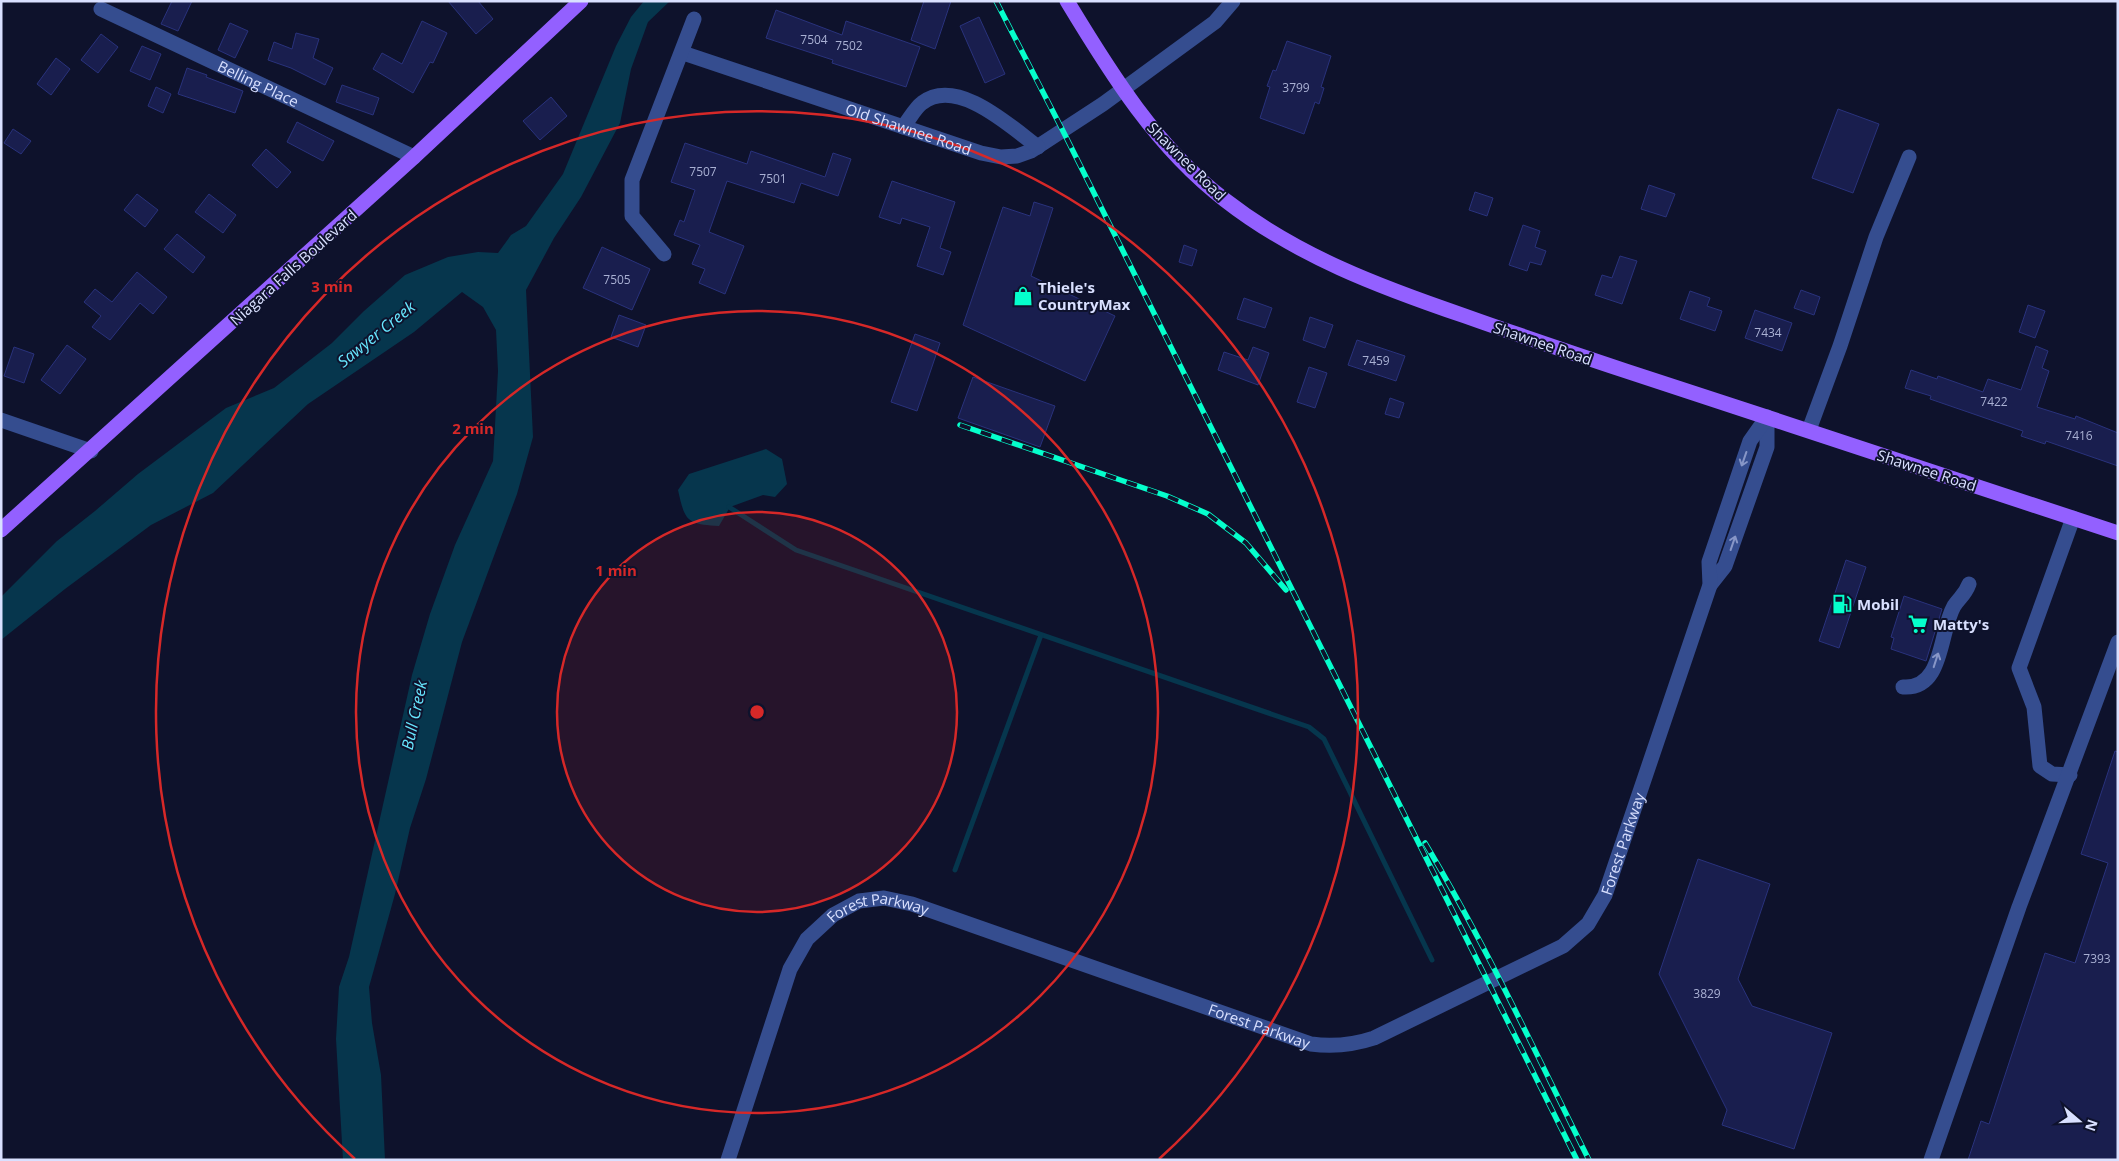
<svg xmlns="http://www.w3.org/2000/svg" width="2119" height="1161" viewBox="0 0 2119 1161" font-family="'Open Sans',sans-serif">
<style>
.water{fill:#06364d}
.lines{fill:none;stroke-linecap:round;stroke-linejoin:round}
.stream{stroke:#06364d;stroke-width:5}
.building{fill:#191e4e;stroke:#29327c}
.minor{stroke:#354d8f;stroke-width:15}
.major{stroke:#9360ff;stroke-width:15}
.rail-casing{stroke:#05ffcc;stroke-width:5.5}
.rail{stroke:#0e122c;stroke-width:4;stroke-dasharray:11;stroke-linecap:butt}
.oneway{stroke:#8796c7}
.ring{fill:none;stroke:#d62828;stroke-width:2.5}
.labels{text-anchor:middle;dominant-baseline:central;stroke-width:4;stroke-linejoin:round;paint-order:stroke}
.number-label{font-size:12px;fill:#a9b0d3}
.street-label{font-size:15px;fill:#d9e0ff;stroke:#0e122c}
.poi-label{font-size:15px;font-weight:bold;fill:#d9e0ff;stroke:#0e122c;text-anchor:start}
.water-label{font-size:16px;font-style:italic;fill:#67e7ff;stroke:#0e122c}
.centre{fill:#d62828;stroke:#0e122c;stroke-width:2.5}
.ring-label{font-size:15px;text-anchor:middle;font-weight:bold;fill:#d62828;stroke:#0e122c;stroke-width:4;stroke-linejoin:round;paint-order:stroke}
</style>
<rect width="100%" height="100%" fill="#0e122c"/>
<g class="water">
<path d="M644,1H670L648,22L631,69L620,123L581,197L554,238L526,290L533,437L517,494L462,642L426,779L410,828L395,894L369,987L372,1023L381,1075L385,1160H343L336,1039L339,987L349,957L412,675L430,614L455,545L493,461L498,371L496,330L483,307L462,292L414,332L308,404L213,493L151,525L65,589L1,640V597L57,541L95,511L138,474L226,408L274,388L332,343L364,311L405,275L448,257L478,252L498,253L511,235L526,226L563,174L616,46L631,17Z"/>
<path d="M766,449L782,459L787,484L775,497L763,495L730,507L719,526C687,524 685,522 678,490L689,474Z"/>
</g>
<g class="lines">
<g class="stream">
<path d="M729,507L796,550L1309,727L1324,739L1432,960"/>
<path d="M955,870L1041,635"/>
</g>
</g>
<g class="building">
<path d="M172,1H192L178,31L161,24Z"/>
<path d="M448,1H478L493,19L476,34Z"/>
<path d="M924,1H951L935,49L911,40Z"/>
<path d="M776,10L842,35L846,21L920,47L906,87L832,63L833,60L766,38Z"/>
<path d="M979,17L1005,74L985,83L960,26Z"/>
<path d="M422,21L447,33L433,63L430,62L413,93L373,69L382,53L402,64Z"/>
<path d="M230,23L248,31L235,58L218,50Z"/>
<path d="M296,33L319,39L313,58L333,68L325,85L291,68L268,60L274,42L292,49Z"/>
<path d="M101,34L118,47L98,73L81,60Z"/>
<path d="M1287,41L1331,56L1321,87L1324,88L1319,104L1315,102L1304,134L1260,118L1270,87L1267,86L1273,70L1276,71Z"/>
<path d="M142,46L161,54L150,80L130,71Z"/>
<path d="M56,58L70,69L51,95L37,84Z"/>
<path d="M187,68L207,75L206,77L243,91L235,113L178,94Z"/>
<path d="M342,85L379,98L373,115L336,102Z"/>
<path d="M156,87L171,94L163,113L148,106Z"/>
<path d="M551,97L567,116L540,140L523,121Z"/>
<path d="M1838,109L1879,124L1853,193L1812,178Z"/>
<path d="M297,122L334,141L323,161L287,142Z"/>
<path d="M13,129L31,141L21,154L4,143Z"/>
<path d="M685,143L747,164L751,151L825,177L833,153L851,159L838,196L801,183L794,203L727,181L709,232L744,246L725,294L699,283L705,269L692,264L700,245L674,235L680,220L684,222L695,190L671,182Z"/>
<path d="M266,149L291,172L277,188L252,165Z"/>
<path d="M892,181L955,202L940,248L951,252L943,275L917,266L930,227L902,218L900,224L879,217Z"/>
<path d="M1649,185L1675,194L1666,217L1641,209Z"/>
<path d="M1475,192L1493,198L1487,216L1469,210Z"/>
<path d="M137,194L158,210L145,227L124,210Z"/>
<path d="M209,194L236,215L223,233L195,212Z"/>
<path d="M1034,202L1053,208L1031,276L1115,316L1085,381L963,325L1003,207L1030,216Z"/>
<path d="M1523,225L1540,231L1535,247L1546,251L1541,265L1530,262L1527,271L1509,265Z"/>
<path d="M177,234L205,257L193,273L164,249Z"/>
<path d="M1184,245L1197,250L1192,266L1179,262Z"/>
<path d="M602,247L650,269L632,310L583,288Z"/>
<path d="M1620,256L1637,261L1622,304L1595,295L1602,275L1612,278Z"/>
<path d="M137,272L167,297L153,314L140,303L110,340L92,327L101,316L84,302L95,289L112,302Z"/>
<path d="M1801,290L1820,297L1814,315L1794,308Z"/>
<path d="M1690,291L1710,298L1707,306L1722,311L1715,331L1680,319Z"/>
<path d="M1244,298L1272,308L1265,328L1237,319Z"/>
<path d="M2028,305L2045,311L2035,338L2019,332Z"/>
<path d="M1755,310L1792,323L1782,351L1745,338Z"/>
<path d="M619,315L646,325L638,347L611,337Z"/>
<path d="M1310,317L1333,325L1325,348L1303,340Z"/>
<path d="M915,334L940,343L917,411L891,402Z"/>
<path d="M1357,340L1405,356L1396,381L1348,365Z"/>
<path d="M67,345L86,359L60,394L41,380Z"/>
<path d="M2036,346L2048,351L2042,368L2049,371L2037,407L2075,419L2076,416L2118,433V466L2046,441L2045,444L2021,436L2023,431L1930,399L1931,396L1905,388L1911,370L1937,379L1938,376L1983,392L1988,379L2021,390Z"/>
<path d="M14,347L34,354L24,383L4,376Z"/>
<path d="M1253,347L1269,353L1258,385L1218,370L1224,352L1248,360Z"/>
<path d="M1309,367L1327,373L1315,408L1297,402Z"/>
<path d="M973,377L1055,406L1040,447L958,418Z"/>
<path d="M1390,398L1404,403L1399,418L1385,414Z"/>
<path d="M1846,560L1866,567L1839,648L1819,641Z"/>
<path d="M1904,596L1942,609L1926,661L1891,649L1894,638L1891,637Z"/>
<path d="M2115,751L2118,752V1160H1968L1981,1121L1989,1124L2045,953L2075,963L2108,863L2081,854Z"/>
<path d="M1698,859L1770,884L1738,979L1752,1006L1832,1033L1794,1149L1722,1125L1727,1110L1659,974Z"/>
</g>
<g class="lines">
<g class="minor">
<path id="s1" d="M101,9L414,157"/>
<path id="s2" d="M683,53L981,153L1001,157L1017,156L1031,151L1103,104L1215,22L1233,1"/>
<path d="M903,127C909,120 915,108 922,103C957,76 1011,127 1038,147"/>
<path d="M664,254L632,216V180L694,19"/>
<path d="M1,420L91,451"/>
<path d="M1809,430L1840,346L1876,237L1909,157"/>
<path d="M1710,585L1725,566L1767,447V417"/>
<path d="M1903,687C1944,690 1939,632 1954,606C1960,597 1965,595 1969,584"/>
<path d="M2070,775L2052,774L2040,766L2034,707L2019,668L2073,518"/>
<path id="s3" d="M728,1160L790,969L807,939L833,915L859,901L884,898L912,904L1311,1044C1333,1047 1353,1045 1374,1038L1563,946L1588,924L1605,895L1710,585L1709,562L1750,441L1767,417"/>
<path d="M1931,1160L2019,907L2118,642"/>
</g>
<g class="major">
<path d="M1067,1C1111,74 1157,148 1225,200C1297,256 1380,287 1465,316C1518,335 1572,353 1626,371C1790,425 1954,478 2118,533"/>
<path d="M1,530L414,157L581,1"/>
</g>
<defs>
<g id="rail">
<path d="M996,1L1063,131L1577,1160"/>
<path d="M960,425L1167,496L1208,514L1246,543L1286,590"/>
<path d="M1425,843C1486,945 1536,1054 1589,1160"/>
</g>
</defs>
<use href="#rail" class="rail-casing"/>
<use href="#rail" class="rail"/>
</g>
<defs><path id="oneway-shaft" d="M-6 0H5M1.5-3L5.5 0L1.5 3" fill="none" stroke-width="1.6" stroke-linecap="round" stroke-linejoin="round" transform="scale(1.25)"/></defs>
<g class="oneway">
<use href="#oneway-shaft" transform="translate(1744 459) rotate(109)"/>
<use href="#oneway-shaft" transform="translate(1733 543) rotate(-71)"/>
<use href="#oneway-shaft" transform="translate(1936 660) rotate(-72)"/>
</g>
<circle cx="757" cy="712" r="200" fill="#d62828" fill-opacity=".12"/>
<g class="ring">
<circle cx="757" cy="712" r="200"/>
<circle cx="757" cy="712" r="401"/>
<path d="M355 1159A601 601 0 1 1 1159 1159"/>
</g>
<defs>
<symbol id="shop-bare" viewBox="-9 -9 18 18"><path d="M-5-2.5h2.3a2.7 3.5 0 0 1 5.4 0H5L5.5 6h-11ZM-1.5-2.5h3a1.5 2.3 0 0 0-3 0Z" fill="#05ffcc" stroke="#0e122c" stroke-width="2.5" paint-order="stroke"/></symbol>
<symbol id="fuel-bare" viewBox="-9 -9 18 18"><path d="M-5.5-6h7V0h2V4h1.3V-2.5L3-4.5l.8-.8L6-3V5H2.5V1h-1V6h-7ZM-4.2-4.7v3.2H.2V-4.7Z" fill="#05ffcc" stroke="#0e122c" stroke-width="2.5" paint-order="stroke"/></symbol>
<symbol id="supermarket-bare" viewBox="-9 -9 18 18"><path d="M-6-5.5h2.5l.6 2H6L4.5 2H-2.5L-4.4-4H-6ZM-1.5 3.2a1.3 1.3 0 1 0 .1 0ZM3 3.2a1.3 1.3 0 1 0 .1 0Z" fill="#05ffcc" stroke="#0e122c" stroke-width="2.5" paint-order="stroke"/></symbol>
</defs>
<g fill-rule="evenodd">
<use href="#shop-bare" x="1009" y="282" width="28" height="28"/>
<use href="#fuel-bare" x="1828" y="590" width="28" height="28"/>
<use href="#supermarket-bare" x="1904" y="610" width="28" height="28"/>
</g>
<g class="labels">
<g class="number-label">
<text x="814" y="39">7504</text>
<text x="849" y="45">7502</text>
<text x="1296" y="87">3799</text>
<text x="703" y="171">7507</text>
<text x="773" y="178">7501</text>
<text x="617" y="279">7505</text>
<text x="1768" y="332">7434</text>
<text x="1376" y="360">7459</text>
<text x="1994" y="401">7422</text>
<text x="2079" y="435">7416</text>
<text x="2097" y="958">7393</text>
<text x="1707" y="993">3829</text>
</g>
<g class="street-label">
<text stroke="none"><textPath href="#s1" startOffset="174">Belling Place</textPath></text>
<text stroke="none"><textPath href="#s2" startOffset="238">Old Shawnee Road</textPath></text>
<text transform="translate(1187 161) rotate(45)">Shawnee Road</text>
<text transform="translate(293 267) rotate(-42)">Niagara Falls Boulevard</text>
<text transform="translate(1543 343) rotate(19)">Shawnee Road</text>
<text transform="translate(1927 470) rotate(18)">Shawnee Road</text>
<text stroke="none"><textPath href="#s3" startOffset="1172">Forest Parkway</textPath></text>
<text stroke="none"><textPath href="#s3" startOffset="318">Forest Parkway</textPath></text>
<text stroke="none"><textPath href="#s3" startOffset="722">Forest Parkway</textPath></text>
</g>
<g class="poi-label">
<text x="1038" y="287">Thiele's<tspan x="1038" dy="17">CountryMax</tspan></text>
<text x="1857" y="604">Mobil</text>
<text x="1933" y="624">Matty's</text>
</g>
<g class="water-label">
<text transform="translate(376 334) rotate(-39)">Sawyer Creek</text>
<text transform="translate(414 715) rotate(-78)">Bull Creek</text>
</g>
</g>
<circle cx="757" cy="712" r="8" class="centre"/>
<g class="ring-label">
<text x="332" y="292">3 min</text>
<text x="473" y="434">2 min</text>
<text x="616" y="576">1 min</text>
</g>
<rect width="2119" height="1161" fill="none" stroke="#d9e0ff" stroke-width="5"/>
<g transform="translate(2079 1121) rotate(109)" stroke="#0e122c" stroke-width="4" paint-order="stroke">
<path d="M0-4L9 19L0 12L-9 19Z" fill="#d9e0ff"/>
<text y="-8" font-size="14" font-weight="bold" text-anchor="middle" fill="#d9e0ff">N</text>
</g>
</svg>
